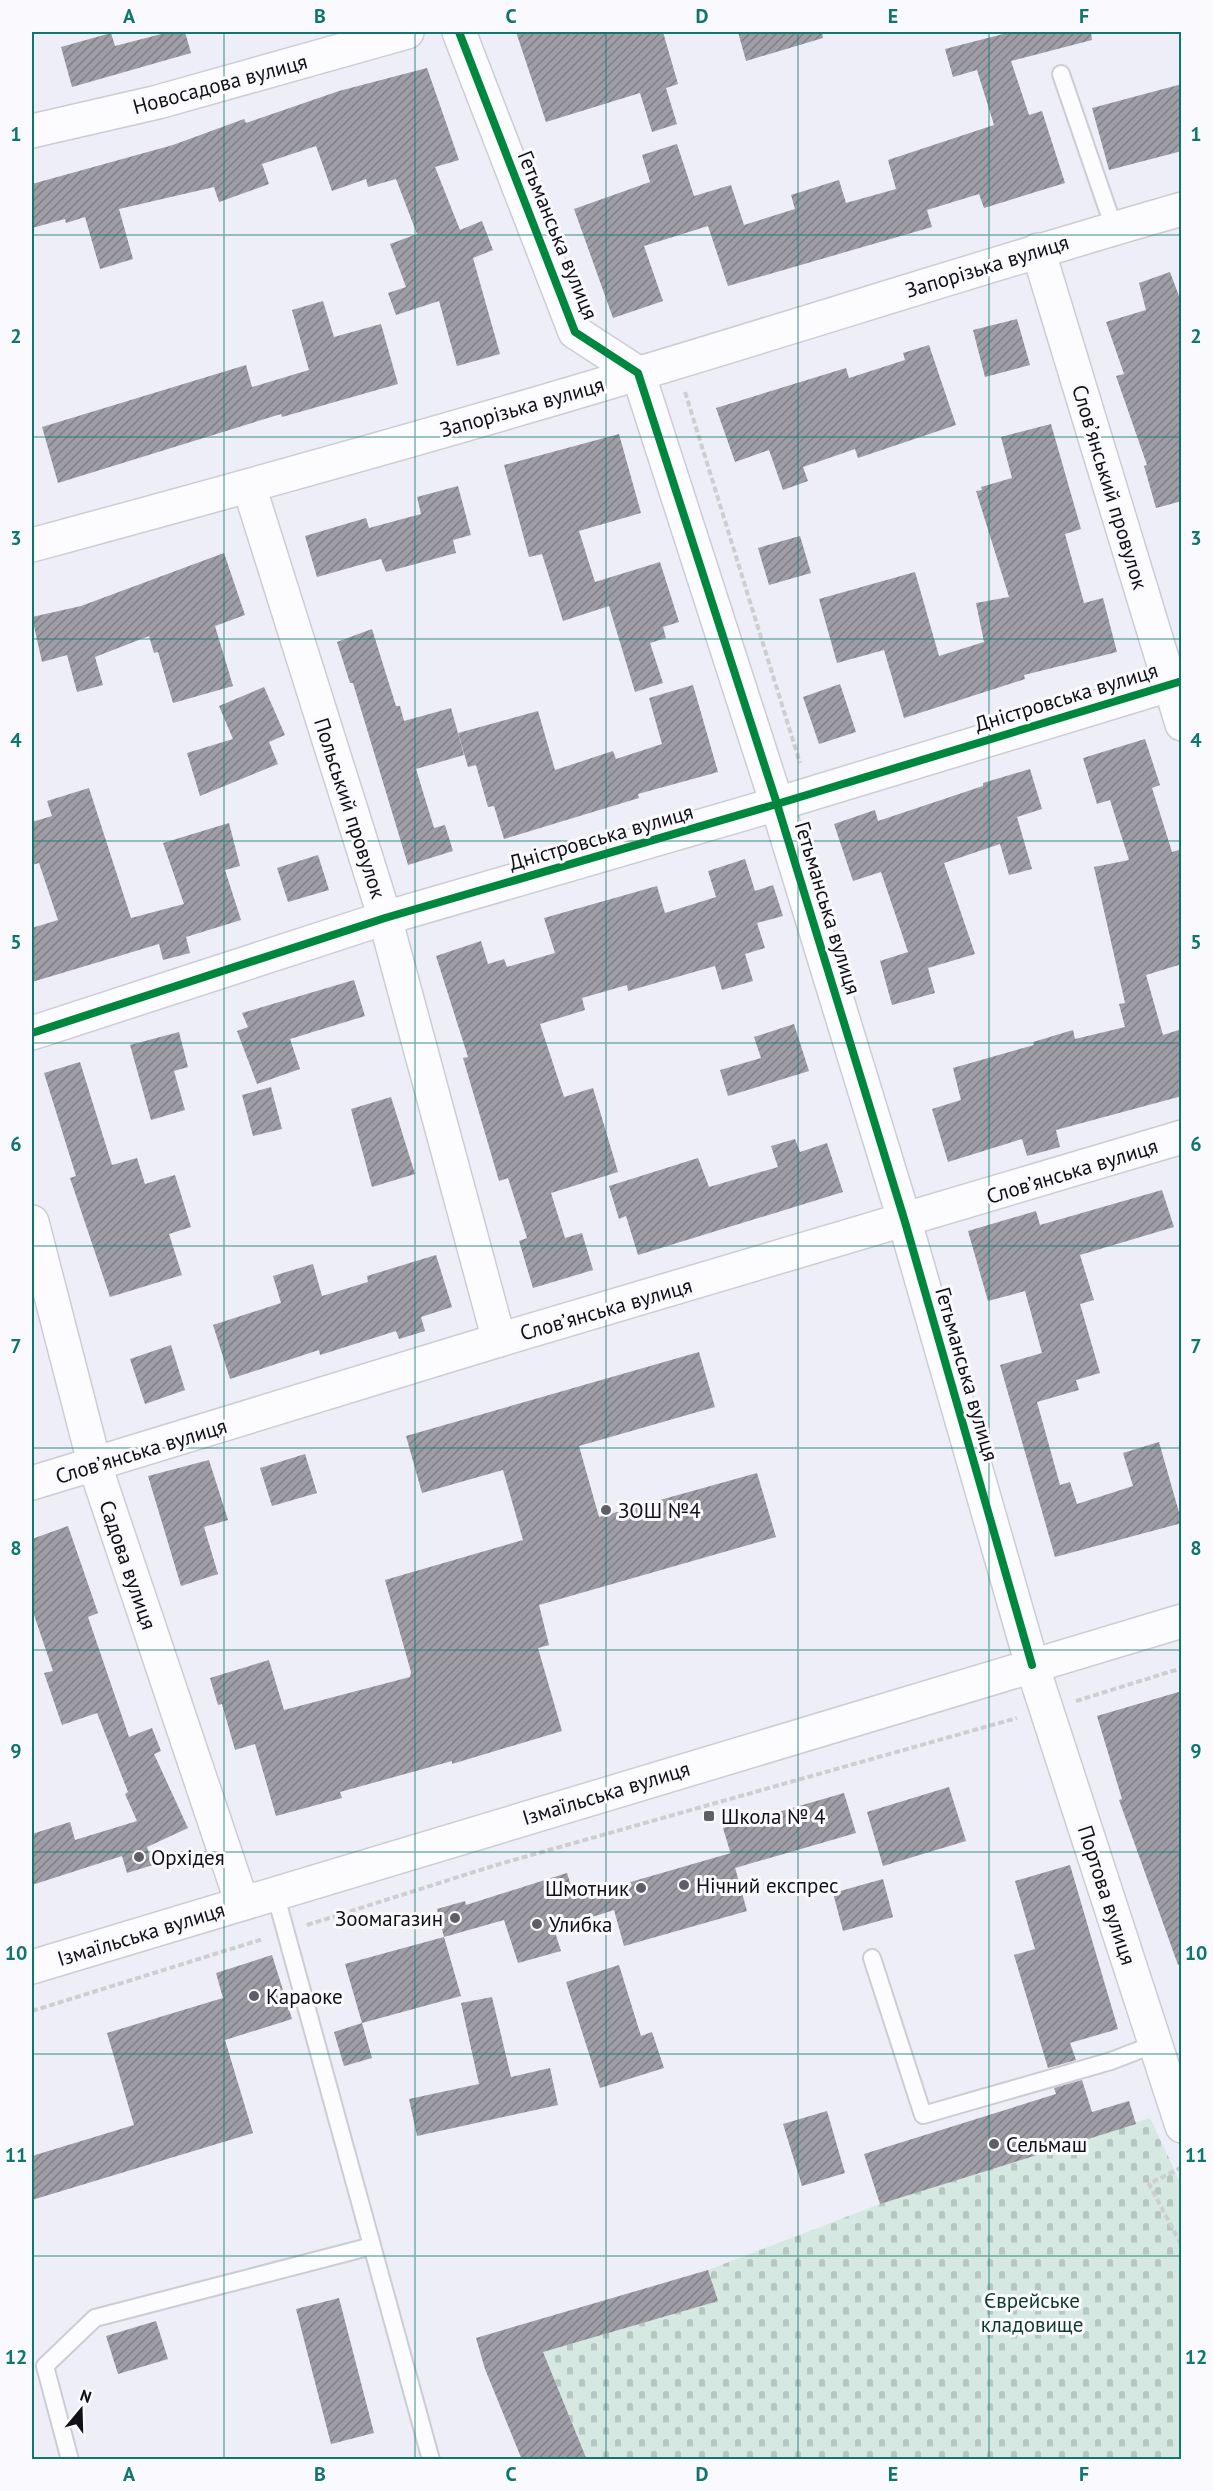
<svg xmlns="http://www.w3.org/2000/svg" width="1213" height="2491" viewBox="0 0 1213 2491" font-family="'PT Sans',sans-serif">
<style>
.cemetery{fill:url(#cemetery-stones)}
.building{fill:url(#building-hatch)}
.lines{fill:none;stroke-linecap:round;stroke-linejoin:round}
.service-casing{stroke:#ccccd5;stroke-width:20}
.minor-casing{stroke:#ccccd5;stroke-width:36}
.secondary-casing{stroke:#ccccd5;stroke-width:36}
.primary-casing{stroke:#ccccd5;stroke-width:36}
.path{stroke:#ceced1;stroke-width:4;stroke-dasharray:6 3;stroke-linecap:butt}
.service{stroke:#fcfcfe;stroke-width:16}
.minor{stroke:#fcfcfe;stroke-width:33}
.secondary{stroke:#fcfcfe;stroke-width:33}
.primary{stroke:#fcfcfe;stroke-width:33}
.cycleway-casing{stroke:#f9f9fe;stroke-width:11}
.cycleway{stroke:#00873e;stroke-width:8}
.grid{fill:none;stroke:#0f766e;stroke-width:1.5;stroke-opacity:0.55}
.poi-dot{fill:#5e5e66;stroke:#f9f9fe;stroke-width:2}
.labels{text-anchor:middle;dominant-baseline:central;stroke-width:6;stroke-linejoin:round;paint-order:stroke}
.street-label{font-size:21px;fill:#111017;stroke:#f9f9fe}
.poi-label{font-size:21px;fill:#111017;stroke:#f9f9fe;text-anchor:start}
.park-label{font-size:21px;fill:#0e3b28;stroke:#f9f9fe}
.neatline{fill:none;stroke:#0f766e;stroke-width:2}
.grid-label{font-size:20px;text-anchor:middle;font-weight:bold;fill:#0f766e}
</style>
<defs>
<pattern id="cemetery-stones" width="16" height="16" patternUnits="userSpaceOnUse" patternTransform="scale(1.5)"><rect width="16" height="16" fill="#d5e8e1"/><path d="M2 7V4a2 2 0 0 1 4 0v3zM10 15v-3a2 2 0 0 1 4 0v3z" fill="#b6c6c0"/></pattern>
<pattern id="building-hatch" width="6" height="6" patternUnits="userSpaceOnUse" patternTransform="scale(1.5)"><rect width="6" height="6" fill="#9f9ea7"/><path d="M-1 1l2-2M0 6l6-6M5 7l2-2" fill="none" stroke="#807f87"/></pattern>
</defs>
<rect width="100%" height="100%" fill="#eeeef8"/>
<path class="cemetery" d="M1150,2118L1181,2184V2459H587L543,2352L717,2301L708,2270L880,2204Z"/>
<g class="building">
<path d="M169,32H185L191,53L72,87L61,47L111,33L115,46Z"/>
<path d="M516,32H663L678,84L666,88L677,124L652,132L640,93L546,122Z"/>
<path d="M738,32H822L823,38L746,61Z"/>
<path d="M1011,32H1091L1092,40L1011,61L1029,115L1042,111L1065,183L984,208L979,194L927,210L932,227L728,286L708,226L644,246L663,301L613,318L574,209L650,182L642,155L677,144L694,196L731,185L744,225L795,209L791,195L839,180L846,203L896,189L888,160L994,125L977,70L953,77L945,49Z"/>
<path d="M427,68L459,160L435,167L460,230L482,221L493,250L473,258L500,354L457,366L439,301L396,315L388,293L406,287L390,244L417,234L396,179L368,187L366,179L332,191L316,146L262,164L269,184L219,202L214,187L119,209L133,259L100,269L85,217L66,223L65,219L32,228V184L173,145L244,119L246,123L339,91Z"/>
<path d="M1182,84V151L1109,170L1092,108Z"/>
<path d="M1170,272L1182,304V501L1156,508L1144,466L1147,465L1116,376L1124,374L1106,322L1146,310L1139,283Z"/>
<path d="M323,301L334,337L381,324L398,384L282,417L281,414L58,483L42,427L246,365L252,387L309,370L292,310Z"/>
<path d="M1017,319L1030,365L985,377L973,330Z"/>
<path d="M929,345L956,425L858,458L855,449L803,467L808,481L783,490L769,450L735,462L716,408L846,368L849,378L905,360L903,353Z"/>
<path d="M1051,424L1081,529L1065,534L1084,603L1103,598L1117,652L1024,675L1025,679L904,718L884,650L837,663L819,599L915,572L939,656L984,642L976,603L1009,597L976,491L982,490L981,487L1012,478L1001,437Z"/>
<path d="M619,434L641,513L579,531L595,582L660,562L679,622L663,627L666,638L650,643L663,683L635,692L609,606L563,621L542,554L529,557L504,465Z"/>
<path d="M458,486L471,535L453,540L456,553L386,572L381,559L317,577L305,536L366,518L369,528L421,514L417,497Z"/>
<path d="M800,536L811,573L769,585L758,548Z"/>
<path d="M224,553L245,615L215,626L233,686L173,703L158,652L154,653L149,636L95,657L103,685L77,692L67,655L42,662L32,617L81,606Z"/>
<path d="M372,629L396,706H400L404,721L451,708L464,755L416,769L434,828L445,825L453,851L408,865L353,683H350L337,642Z"/>
<path d="M840,684L856,732L819,744L803,697Z"/>
<path d="M693,685L718,772L638,794L639,798L504,839L494,806L488,807L476,765L468,767L458,733L538,711L555,770L613,751L616,759L662,744L649,698Z"/>
<path d="M264,687L285,735L269,742L278,764L200,796L187,753L233,739L219,706Z"/>
<path d="M1145,739L1160,785L1152,788L1172,852L1182,849V964L1146,975L1163,1035L1182,1029V1096L1056,1130L1060,1147L1027,1156L1022,1139L948,1162L932,1109L961,1100L953,1068L1034,1045L1033,1042L1073,1030L1075,1039L1125,1027L1119,1004L1125,1003L1094,867L1129,860L1110,800L1097,804L1083,758Z"/>
<path d="M1030,769L1042,809L1017,817L1032,869L1009,875L1000,844L944,863L975,954L928,968L935,993L892,1005L880,961L908,952L881,872L853,881L834,824L875,810L878,821L983,786V783Z"/>
<path d="M89,788L131,918L184,904L163,843L229,823L240,866L225,870L241,920L186,937L190,953L163,960L159,944L32,982V928L58,920L39,863L32,865V822L52,816L47,801Z"/>
<path d="M318,855L329,890L288,902L277,868Z"/>
<path d="M745,859L755,891L773,885L783,916L757,923L765,948L745,954L753,981L722,990L715,966L628,991L627,985L582,998L585,1010L540,1024L564,1097L593,1088L618,1172L551,1193L565,1238L582,1233L593,1270L533,1288L519,1241L527,1238L508,1178L499,1181L463,1058L468,1057L436,956L481,941L488,964L504,959L507,967L555,953L544,918L657,886L665,913L716,897L708,871Z"/>
<path d="M354,980L365,1016L290,1039L300,1069L257,1084L237,1031L248,1027L242,1013Z"/>
<path d="M794,1024L809,1071L728,1096L720,1070L761,1058L754,1037Z"/>
<path d="M179,1032L188,1067L174,1071L185,1110L151,1120L130,1045Z"/>
<path d="M80,1062L112,1165L137,1158L145,1184L175,1175L191,1227L169,1234L182,1275L110,1297L70,1178L76,1176L44,1073Z"/>
<path d="M271,1087L282,1129L253,1136L242,1095Z"/>
<path d="M391,1097L415,1174L372,1187L351,1109Z"/>
<path d="M795,1139L800,1152L827,1143L843,1192L638,1255L626,1216L619,1219L609,1186L698,1158L709,1187L778,1167L771,1146Z"/>
<path d="M1162,1190L1174,1227L1080,1255L1094,1300L1080,1304L1100,1373L1076,1380L1079,1390L1037,1402L1060,1485L1070,1482L1077,1504L1133,1486L1123,1453L1159,1442L1182,1523L1055,1557L1000,1365L1042,1353L1025,1291L988,1301L968,1231L1036,1211L1040,1225Z"/>
<path d="M436,1255L452,1307L421,1317L425,1331L399,1339L396,1331L320,1355L319,1350L230,1379L213,1325L281,1303L273,1276L313,1264L322,1296L368,1282L367,1276Z"/>
<path d="M171,1345L185,1390L145,1404L130,1359Z"/>
<path d="M699,1352L715,1407L579,1446L599,1517L757,1473L776,1537L539,1605L549,1645L538,1648L562,1731L452,1764V1761L340,1792L342,1798L276,1816L255,1744L235,1750L222,1704L218,1705L210,1678L269,1660L284,1710L410,1677L411,1672L385,1580L523,1540L503,1470L422,1493L406,1436Z"/>
<path d="M305,1454L317,1493L272,1506L260,1468Z"/>
<path d="M209,1460L228,1520L204,1527L218,1574L181,1586L148,1476Z"/>
<path d="M68,1526L98,1613L88,1617L129,1737L152,1728L161,1751L154,1754L188,1828L147,1847L153,1865L127,1873L122,1856L32,1885V1834L70,1822L75,1840L137,1821L125,1794L128,1792L97,1713L62,1725L44,1673L53,1671L32,1609V1539Z"/>
<path d="M1182,1691V1964L1178,1965L1119,1800L1122,1799L1097,1716Z"/>
<path d="M949,1787L966,1841L883,1866L867,1812Z"/>
<path d="M844,1793L856,1833L735,1868L723,1828Z"/>
<path d="M731,1853L747,1911L624,1946L614,1910L554,1929L561,1951L518,1963L504,1920L444,1937L437,1909L465,1901L466,1905L567,1873L575,1898Z"/>
<path d="M1070,1865L1118,2029L1070,2043L1076,2060L1048,2068L1014,1955L1035,1949L1015,1881Z"/>
<path d="M883,1879L893,1917L843,1931L833,1893Z"/>
<path d="M444,1937L461,1996L362,2023L345,1964Z"/>
<path d="M272,1955L292,2019L225,2040L253,2133L32,2200V2156L134,2125L107,2033L223,1998L216,1973Z"/>
<path d="M619,1965L641,2036L652,2032L664,2068L600,2088L566,1982Z"/>
<path d="M492,1997L511,2077L550,2068L558,2105L417,2136L409,2099L479,2084L461,2003Z"/>
<path d="M362,2023L372,2058L344,2066L334,2032Z"/>
<path d="M1082,2080L1092,2112L1129,2101L1136,2124L880,2204L864,2154L1056,2094L1054,2088Z"/>
<path d="M827,2111L845,2173L802,2186L783,2124Z"/>
<path d="M708,2270L718,2301L543,2352L587,2460H522L485,2369L476,2338Z"/>
<path d="M339,2298L374,2433L331,2444L296,2309Z"/>
<path d="M156,2321L168,2359L118,2374L106,2336Z"/>
</g>
<g class="lines">
<defs>
<g id="service">
<path d="M1061,74L1114,228"/>
<path d="M275,1893L431,2460"/>
<path d="M872,1958L923,2115L1111,2061L1155,2044"/>
<path d="M70,2460L45,2366L95,2318L372,2246"/>
</g>
<g id="minor">
<path d="M459,32L575,332L638,373L777,804L905,1222L1032,1665"/>
<path d="M32,131L158,102L407,32"/>
<path d="M1038,250L1182,724"/>
<path d="M249,486L385,918L499,1340"/>
<path d="M32,545C235,490 438,434 640,373C821,319 1000,261 1182,209"/>
<path d="M32,1033L385,918L777,804L1182,681"/>
<path d="M32,1222L95,1466L242,1903"/>
<path d="M32,1483L499,1340L1182,1137"/>
</g>
<path id="secondary" d="M1032,1665L1182,2126"/>
<path id="primary" d="M32,1967L1182,1621"/>
</defs>
<use href="#service" class="service-casing"/>
<use href="#minor" class="minor-casing"/>
<use href="#secondary" class="secondary-casing"/>
<use href="#primary" class="primary-casing"/>
<g class="path">
<path d="M685,392L800,763"/>
<path d="M1076,1701L1182,1668"/>
<path d="M307,1925L496,1865L1017,1718"/>
<path d="M32,2011L263,1939"/>
<path d="M1182,2167L1149,2184L1182,2246"/>
</g>
<use href="#service" class="service"/>
<use href="#minor" class="minor"/>
<use href="#secondary" class="secondary"/>
<use href="#primary" class="primary"/>
<defs>
<g id="cycleway">
<path d="M459,32L575,332L638,373L777,804L905,1222L1032,1665"/>
<path d="M32,1033L385,918L777,804L1182,681"/>
</g>
</defs>
<use href="#cycleway" class="cycleway-casing"/>
<use href="#cycleway" class="cycleway"/>
</g>
<path class="grid" d="M224,32V2460M415,32V2460M606,32V2460M798,32V2460M989,32V2460M32,235H1182M32,437H1182M32,639H1182M32,841H1182M32,1043H1182M32,1246H1182M32,1448H1182M32,1650H1182M32,1852H1182M32,2054H1182M32,2256H1182"/>
<g class="poi-dot">
<circle cx="606" cy="1510" r="6"/>
<rect x="703" y="1810" width="12" height="12" rx="3"/>
<circle cx="139" cy="1857" r="6"/>
<circle cx="684" cy="1885" r="6"/>
<circle cx="641" cy="1888" r="6"/>
<circle cx="455" cy="1918" r="6"/>
<circle cx="537" cy="1924" r="6"/>
<circle cx="254" cy="1996" r="6"/>
<circle cx="994" cy="2144" r="6"/>
</g>
<g class="labels">
<g class="street-label">
<text transform="translate(220 84) rotate(-15)">Новосадова вулиця</text>
<text transform="translate(558 235) rotate(68)">Гетьманська вулиця</text>
<text transform="translate(987 266) rotate(-17)">Запорізька вулиця</text>
<text transform="translate(522 407) rotate(-16)">Запорізька вулиця</text>
<text transform="translate(1110 487) rotate(73)">Словʼянський провулок</text>
<text transform="translate(1066 697) rotate(-17)">Дністровська вулиця</text>
<text transform="translate(350 808) rotate(72)">Польський провулок</text>
<text transform="translate(601 837) rotate(-16)">Дністровська вулиця</text>
<text transform="translate(828 908) rotate(73)">Гетьманська вулиця</text>
<text transform="translate(1072 1171) rotate(-17)">Словʼянська вулиця</text>
<text transform="translate(606 1309) rotate(-16)">Словʼянська вулиця</text>
<text transform="translate(967 1374) rotate(74)">Гетьманська вулиця</text>
<text transform="translate(141 1451) rotate(-17)">Словʼянська вулиця</text>
<text transform="translate(128 1565) rotate(71)">Садова вулиця</text>
<text transform="translate(606 1793) rotate(-17)">Ізмаїльська вулиця</text>
<text transform="translate(1107 1895) rotate(72)">Портова вулиця</text>
<text transform="translate(141 1934) rotate(-17)">Ізмаїльська вулиця</text>
</g>
<g class="poi-label">
<text x="618" y="1510">ЗОШ №4</text>
<text x="721" y="1816">Школа № 4</text>
<text x="151" y="1857">Орхідея</text>
<text x="696" y="1885">Нічний експрес</text>
<text x="629" y="1888" text-anchor="end">Шмотник</text>
<text x="443" y="1918" text-anchor="end">Зоомагазин</text>
<text x="549" y="1924">Улибка</text>
<text x="266" y="1996">Караоке</text>
<text x="1006" y="2144">Сельмаш</text>
</g>
<g class="park-label">
<text x="1032" y="2300">Єврейське<tspan x="1032" dy="24">кладовище</tspan></text>
</g>
</g>
<rect width="1213" height="2491" fill="none" stroke="#f9f9fe" stroke-width="66"/>
<g transform="translate(81 2410) rotate(19)" stroke="#f9f9fe" stroke-width="4.5" paint-order="stroke">
<path d="M0-4.5L10 22L0 15L-10 22Z" fill="#111017"/>
<text y="-9" font-size="16" font-weight="bold" text-anchor="middle" fill="#111017">N</text>
</g>
<rect x="33" y="33" width="1147" height="2425" class="neatline"/>
<g class="grid-label">
<text x="129" y="23">A</text>
<text x="320" y="23">B</text>
<text x="511" y="23">C</text>
<text x="702" y="23">D</text>
<text x="893" y="23">E</text>
<text x="1084" y="23">F</text>
<text x="16" y="141">1</text>
<text x="1196" y="141">1</text>
<text x="16" y="343">2</text>
<text x="1196" y="343">2</text>
<text x="16" y="545">3</text>
<text x="1196" y="545">3</text>
<text x="16" y="747">4</text>
<text x="1196" y="747">4</text>
<text x="16" y="949">5</text>
<text x="1196" y="949">5</text>
<text x="16" y="1151">6</text>
<text x="1196" y="1151">6</text>
<text x="16" y="1353">7</text>
<text x="1196" y="1353">7</text>
<text x="16" y="1555">8</text>
<text x="1196" y="1555">8</text>
<text x="16" y="1758">9</text>
<text x="1196" y="1758">9</text>
<text x="16" y="1960">10</text>
<text x="1196" y="1960">10</text>
<text x="16" y="2162">11</text>
<text x="1196" y="2162">11</text>
<text x="16" y="2364">12</text>
<text x="1196" y="2364">12</text>
<text x="129" y="2481">A</text>
<text x="320" y="2481">B</text>
<text x="511" y="2481">C</text>
<text x="702" y="2481">D</text>
<text x="893" y="2481">E</text>
<text x="1084" y="2481">F</text>
</g>
</svg>
